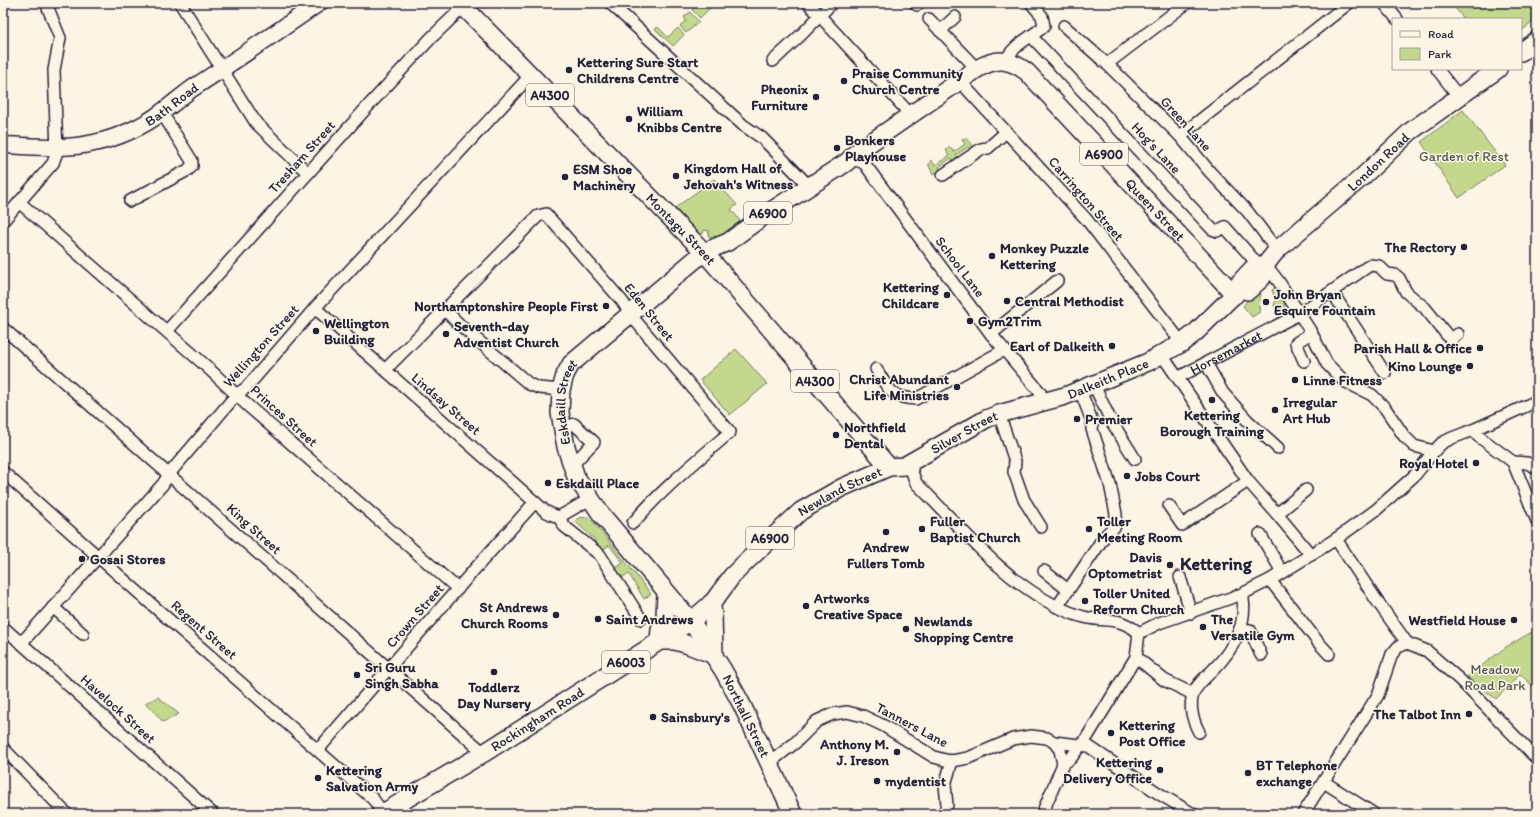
<svg xmlns="http://www.w3.org/2000/svg" width="1540" height="817" viewBox="0 0 1540 817" font-family="Itim,sans-serif">
<style>
.green{fill:#c4d88d;stroke:#737d64}
.lines{fill:none;stroke-linecap:round;stroke-linejoin:round}
.street-casing{stroke:#22223b;stroke-width:14}
.secondary-casing{stroke:#22223b;stroke-width:19}
.primary-casing{stroke:#22223b;stroke-width:20}
.street{stroke:#fcf5e5;stroke-width:11}
.secondary{stroke:#fcf5e5;stroke-width:16}
.primary{stroke:#fcf5e5;stroke-width:17}
.poi-dot{fill:#22223b;stroke:#fcf5e5;stroke-width:1.5}
.labels{text-anchor:middle;dominant-baseline:central;stroke-width:3;stroke-linejoin:round;paint-order:stroke}
.shield{fill:#fcf5e5;stroke:#63616e;stroke-width:1}
.shield-label{font-size:13px;font-weight:bold;fill:#22223b}
.poi-label{font-size:14px;font-weight:bold;fill:#22223b;stroke:#fcf5e5;text-anchor:start}
.street-label{font-size:14px;fill:#22223b;stroke:#fcf5e5}
.park-label{font-size:14px;fill:#535954;stroke:#fcf5e5}
.district-label{font-size:18px;font-weight:bold;fill:#22223b;stroke:#fcf5e5}
</style>
<rect width="100%" height="100%" fill="#fcf5e5"/>
<filter id="ink" filterUnits="userSpaceOnUse"><feTurbulence type="fractalNoise" baseFrequency=".025" numOctaves="2"/><feDisplacementMap in="SourceGraphic" scale="8" xChannelSelector="R" yChannelSelector="G"/><feConvolveMatrix kernelMatrix="1 2 1 2 8 2 1 2 1" color-interpolation-filters="sRGB"/></filter>
<g filter="url(#ink)">
<g class="green">
<path d="M699,3H709L712,6L700,18L692,10Z"/>
<path d="M1451,3H1537V19L1521,31V19H1464Z"/>
<path d="M690,12L699,22L686,33L680,26L686,21L684,17Z"/>
<path d="M658,27L668,37L678,28L684,35L673,46L655,29Z"/>
<path d="M1463,110L1505,165L1459,198L1421,142Z"/>
<path d="M964,138C969,139 972,143 973,148L971,151L968,147L956,155L960,160L955,163L951,158L939,167L941,172L938,175L936,172L933,174L929,166V164L931,160L935,165L949,156L946,150L950,147L954,152L965,144L962,139Z"/>
<path d="M714,179L737,205L731,209L743,225C731,231 722,239 708,236L709,231L704,230L703,234L698,233L675,208Z"/>
<path d="M1276,287C1284,297 1288,304 1280,316L1279,311L1274,306L1276,300L1272,290Z"/>
<path d="M1257,289L1261,294L1259,307L1260,312L1252,317L1243,306Z"/>
<path d="M736,349L767,384L730,415L700,380Z"/>
<path d="M587,517L592,520L651,594L644,599L629,574L621,578L615,571L617,567L623,563L609,545L603,550H600L595,546V540L575,521L578,518Z"/>
<path d="M1537,629V690L1520,674L1496,699L1467,677L1506,647Z"/>
<path d="M158,697L179,714L163,722L151,708L145,703Z"/>
</g>
<g class="lines">
<defs>
<g id="street">
<path d="M180,3L256,123L308,173"/>
<path d="M610,3L743,125L762,138L810,187"/>
<path d="M808,3L910,114"/>
<path d="M915,3L917,5"/>
<path d="M1384,3L1397,19"/>
<path d="M929,19L977,69"/>
<path d="M1064,26L1108,65L1180,136L1210,172L1248,212L1277,250"/>
<path d="M940,31L955,17"/>
<path d="M1031,36L1212,229L1217,231L1225,227L1262,269"/>
<path d="M773,61L802,34L832,3"/>
<path d="M1006,61C1013,44 1031,38 1044,26L1042,16L1031,3"/>
<path d="M1108,65L1112,60L1187,3"/>
<path d="M1437,69L1459,97"/>
<path d="M961,80L967,89L1087,220L1182,343"/>
<path d="M1180,136L1349,3"/>
<path d="M847,162L856,160L864,163L991,334L1040,392L1043,402"/>
<path d="M943,175L981,149L988,148L1006,132"/>
<path d="M130,201L188,170L192,166V161L162,113"/>
<path d="M19,202L206,366L247,405L458,589"/>
<path d="M3,221L53,163L57,152L54,70L60,38L46,3"/>
<path d="M1265,264L1279,282L1311,332L1327,364L1344,381L1372,395L1385,408L1404,436L1414,446L1434,451"/>
<path d="M1332,292L1385,373"/>
<path d="M315,308L545,511L553,515L559,517L590,499"/>
<path d="M445,310L461,326L529,384L539,388L561,390"/>
<path d="M3,328L484,753"/>
<path d="M167,331L370,104L431,38L458,12L472,3"/>
<path d="M991,334L1057,281"/>
<path d="M1162,355L1248,481L1277,514L1311,555"/>
<path d="M1304,361L1296,343L1311,333"/>
<path d="M1206,363L1223,393L1247,420L1278,448"/>
<path d="M876,369C889,389 890,398 916,399L1004,350"/>
<path d="M385,370L538,216L546,214L622,301L634,319L730,432C697,461 662,489 633,523"/>
<path id="s1" d="M1179,377L1299,314L1370,265L1379,266L1387,274L1395,275L1399,278L1406,292L1425,308L1451,340L1458,334"/>
<path d="M1094,385L1110,419L1135,459"/>
<path d="M999,414L1015,461L1014,472L1024,500L1041,527"/>
<path d="M1473,430L1478,436L1513,462L1537,521"/>
<path d="M912,462V472L916,483C962,528 998,576 1056,606C1064,610 1075,615 1084,617C1107,623 1117,615 1139,633"/>
<path d="M1513,462L1527,463L1537,468"/>
<path d="M572,465L594,442L574,424"/>
<path d="M3,472L158,610L373,799L383,813"/>
<path d="M1169,506L1182,525L1248,481"/>
<path d="M1277,514L1306,490"/>
<path d="M559,517L564,526L600,555L641,619"/>
<path d="M1260,534L1282,572"/>
<path d="M1336,539L1375,598L1407,643L1427,651L1461,681L1537,759"/>
<path d="M1044,571L1068,590"/>
<path d="M1180,577L1191,613"/>
<path d="M1270,580L1318,642L1329,654"/>
<path d="M53,607L83,634"/>
<path d="M1057,607L1104,537L1115,526L1116,514L1110,484L1092,429V421L1080,390"/>
<path d="M3,627L213,814"/>
<path d="M1240,629L1250,630L1261,655"/>
<path d="M1139,633L1159,623L1242,594L1270,580L1336,539L1376,510L1415,475L1434,451L1442,443L1452,438L1473,430L1537,401"/>
<path d="M18,641L25,639L163,484L169,474L237,394L246,388L315,308L530,76"/>
<path d="M1136,657L1164,680L1193,694"/>
<path d="M1199,732C1193,721 1189,707 1193,694C1196,685 1206,677 1213,670C1232,651 1249,623 1242,594"/>
<path d="M1084,745L1086,739L1136,657L1139,633"/>
<path d="M3,748L67,814"/>
<path d="M318,750L473,571L535,502"/>
<path d="M769,763L795,743L817,721L833,714L847,712L863,716L884,726L934,757L945,760L952,761L968,758L1013,739L1031,736L1047,738L1054,742L1088,746L1158,793L1193,814"/>
<path d="M1063,764L1071,758L1080,746"/>
<path d="M1324,782L1374,814"/>
<path d="M943,814L947,805L945,785L952,761"/>
<path d="M1042,814L1063,764L1060,750L1054,742"/>
<path d="M1303,814L1378,695L1392,654L1398,647L1407,643"/>
</g>
<g id="secondary">
<path id="s2" d="M3,145C33,146 64,150 94,143C117,138 143,127 162,112C173,104 183,95 193,88C236,60 277,32 319,3"/>
</g>
<g id="primary">
<path id="s3" d="M460,3L704,252L889,467"/>
<path d="M1521,52L1537,40"/>
<path id="s4" d="M1240,289L1248,291L1262,278V269L1277,250L1360,179L1411,131L1498,69"/>
<path d="M1240,289V282L1253,268L1262,269"/>
<path d="M711,603L713,613L714,655"/>
<path d="M659,641H675L686,644L714,655"/>
<path d="M659,641L660,629L665,617L666,592"/>
<path id="s5" d="M381,814L484,753L691,621L713,602L732,576L749,559L801,511L841,488L889,467L904,466L986,419L999,414L1065,396L1148,362L1182,343L1195,333L1240,289"/>
<path id="s6" d="M793,814L742,705L723,670L691,621L601,514L576,477L566,447L560,413L561,390L565,375L571,364L704,252L728,242L765,215L847,162L857,152L977,69C996,58 1008,58 1027,72L1235,295"/>
</g>
</defs>
<use href="#street" class="street-casing"/>
<use href="#secondary" class="secondary-casing"/>
<use href="#primary" class="primary-casing"/>
<use href="#street" class="street"/>
<use href="#secondary" class="secondary"/>
<use href="#primary" class="primary"/>
</g>
</g>
<g class="poi-dot">
<circle cx="569" cy="70" r="4"/>
<circle cx="844" cy="81" r="4"/>
<circle cx="816" cy="97" r="4"/>
<circle cx="629" cy="119" r="4"/>
<circle cx="837" cy="148" r="4"/>
<circle cx="676" cy="176" r="4"/>
<circle cx="565" cy="177" r="4"/>
<circle cx="1464" cy="247" r="4"/>
<circle cx="992" cy="256" r="4"/>
<circle cx="947" cy="295" r="4"/>
<circle cx="1007" cy="301" r="4"/>
<circle cx="1266" cy="302" r="4"/>
<circle cx="606" cy="306" r="4"/>
<circle cx="970" cy="321" r="4"/>
<circle cx="316" cy="331" r="4"/>
<circle cx="446" cy="334" r="4"/>
<circle cx="1112" cy="346" r="4"/>
<circle cx="1480" cy="348" r="4"/>
<circle cx="1470" cy="366" r="4"/>
<circle cx="1295" cy="380" r="4"/>
<circle cx="957" cy="387" r="4"/>
<circle cx="1212" cy="400" r="4"/>
<circle cx="1275" cy="410" r="4"/>
<circle cx="1077" cy="419" r="4"/>
<circle cx="836" cy="435" r="4"/>
<circle cx="1476" cy="463" r="4"/>
<circle cx="1127" cy="476" r="4"/>
<circle cx="548" cy="483" r="4"/>
<circle cx="922" cy="529" r="4"/>
<circle cx="1089" cy="529" r="4"/>
<circle cx="886" cy="532" r="4"/>
<circle cx="82" cy="559" r="4"/>
<circle cx="1170" cy="565" r="4"/>
<circle cx="1085" cy="601" r="4"/>
<circle cx="806" cy="606" r="4"/>
<circle cx="556" cy="615" r="4"/>
<circle cx="598" cy="619" r="4"/>
<circle cx="1514" cy="620" r="4"/>
<circle cx="1203" cy="627" r="4"/>
<circle cx="906" cy="629" r="4"/>
<circle cx="494" cy="672" r="4"/>
<circle cx="357" cy="675" r="4"/>
<circle cx="1469" cy="714" r="4"/>
<circle cx="653" cy="717" r="4"/>
<circle cx="1111" cy="733" r="4"/>
<circle cx="897" cy="752" r="4"/>
<circle cx="1160" cy="770" r="4"/>
<circle cx="1248" cy="773" r="4"/>
<circle cx="318" cy="778" r="4"/>
<circle cx="877" cy="781" r="4"/>
</g>
<g class="labels">
<g class="shield">
<rect x="526" y="84" width="48" height="22" rx="3"/>
<rect x="1080" y="143" width="48" height="22" rx="3"/>
<rect x="744" y="202" width="48" height="22" rx="3"/>
<rect x="791" y="370" width="48" height="22" rx="3"/>
<rect x="746" y="527" width="48" height="22" rx="3"/>
<rect x="602" y="651" width="48" height="22" rx="3"/>
</g>
<g class="shield-label">
<text x="550" y="95">A4300</text>
<text x="1104" y="154">A6900</text>
<text x="768" y="213">A6900</text>
<text x="815" y="381">A4300</text>
<text x="770" y="538">A6900</text>
<text x="626" y="662">A6003</text>
</g>
<g class="poi-label">
<text x="577" y="62">Kettering Sure Start<tspan x="577" dy="16">Childrens Centre</tspan></text>
<text x="852" y="73">Praise Community<tspan x="852" dy="16">Church Centre</tspan></text>
<text x="808" y="89" text-anchor="end">Pheonix<tspan x="808" dy="16">Furniture</tspan></text>
<text x="637" y="111">William<tspan x="637" dy="16">Knibbs Centre</tspan></text>
<text x="845" y="140">Bonkers<tspan x="845" dy="16">Playhouse</tspan></text>
<text x="684" y="168">Kingdom Hall of<tspan x="684" dy="16">Jehovah's Witness</tspan></text>
<text x="573" y="169">ESM Shoe<tspan x="573" dy="16">Machinery</tspan></text>
<text x="1456" y="247" text-anchor="end">The Rectory</text>
<text x="1000" y="248">Monkey Puzzle<tspan x="1000" dy="16">Kettering</tspan></text>
<text x="939" y="287" text-anchor="end">Kettering<tspan x="939" dy="16">Childcare</tspan></text>
<text x="1274" y="294">John Bryan<tspan x="1274" dy="16">Esquire Fountain</tspan></text>
<text x="1015" y="301">Central Methodist</text>
<text x="598" y="306" text-anchor="end">Northamptonshire People First</text>
<text x="978" y="321">Gym2Trim</text>
<text x="324" y="323">Wellington<tspan x="324" dy="16">Building</tspan></text>
<text x="454" y="326">Seventh-day<tspan x="454" dy="16">Adventist Church</tspan></text>
<text x="1104" y="346" text-anchor="end">Earl of Dalkeith</text>
<text x="1472" y="348" text-anchor="end">Parish Hall &amp; Office</text>
<text x="1462" y="366" text-anchor="end">Kino Lounge</text>
<text x="949" y="379" text-anchor="end">Christ Abundant<tspan x="949" dy="16">Life Ministries</tspan></text>
<text x="1303" y="380">Linne Fitness</text>
<text x="1283" y="402">Irregular<tspan x="1283" dy="16">Art Hub</tspan></text>
<text x="1212" y="415" text-anchor="middle">Kettering<tspan x="1212" dy="16">Borough Training</tspan></text>
<text x="1085" y="419">Premier</text>
<text x="844" y="427">Northfield<tspan x="844" dy="16">Dental</tspan></text>
<text x="1468" y="463" text-anchor="end">Royal Hotel</text>
<text x="1135" y="476">Jobs Court</text>
<text x="556" y="483">Eskdaill Place</text>
<text x="930" y="521">Fuller<tspan x="930" dy="16">Baptist Church</tspan></text>
<text x="1097" y="521">Toller<tspan x="1097" dy="16">Meeting Room</tspan></text>
<text x="886" y="547" text-anchor="middle">Andrew<tspan x="886" dy="16">Fullers Tomb</tspan></text>
<text x="1162" y="557" text-anchor="end">Davis<tspan x="1162" dy="16">Optometrist</tspan></text>
<text x="90" y="559">Gosai Stores</text>
<text x="1093" y="593">Toller United<tspan x="1093" dy="16">Reform Church</tspan></text>
<text x="814" y="598">Artworks<tspan x="814" dy="16">Creative Space</tspan></text>
<text x="548" y="607" text-anchor="end">St Andrews<tspan x="548" dy="16">Church Rooms</tspan></text>
<text x="606" y="619">Saint Andrews</text>
<text x="1211" y="619">The<tspan x="1211" dy="16">Versatile Gym</tspan></text>
<text x="1506" y="620" text-anchor="end">Westfield House</text>
<text x="914" y="621">Newlands<tspan x="914" dy="16">Shopping Centre</tspan></text>
<text x="365" y="667">Sri Guru<tspan x="365" dy="16">Singh Sabha</tspan></text>
<text x="494" y="687" text-anchor="middle">Toddlerz<tspan x="494" dy="16">Day Nursery</tspan></text>
<text x="1461" y="714" text-anchor="end">The Talbot Inn</text>
<text x="661" y="717">Sainsbury's</text>
<text x="1119" y="725">Kettering<tspan x="1119" dy="16">Post Office</tspan></text>
<text x="889" y="744" text-anchor="end">Anthony M.<tspan x="889" dy="16">J. Ireson</tspan></text>
<text x="1152" y="762" text-anchor="end">Kettering<tspan x="1152" dy="16">Delivery Office</tspan></text>
<text x="1256" y="765">BT Telephone<tspan x="1256" dy="16">exchange</tspan></text>
<text x="326" y="770">Kettering<tspan x="326" dy="16">Salvation Army</tspan></text>
<text x="885" y="781">mydentist</text>
</g>
<g class="street-label">
<text stroke="none"><textPath href="#s2" startOffset="179">Bath Road</textPath></text>
<text transform="translate(1186 124) rotate(48)">Green Lane</text>
<text transform="translate(1156 148) rotate(47)">Hog's Lane</text>
<text transform="translate(302 157) rotate(-48)">Tresham Street</text>
<text stroke="none"><textPath href="#s4" startOffset="195">London Road</textPath></text>
<text transform="translate(1086 199) rotate(49)">Carrington Street</text>
<text stroke="none"><textPath href="#s6" startOffset="1266">Queen Street</textPath></text>
<text stroke="none"><textPath href="#s3" startOffset="316">Montagu Street</textPath></text>
<text transform="translate(960 267) rotate(53)">School Lane</text>
<text transform="translate(649 312) rotate(51)">Eden Street</text>
<text transform="translate(261 346) rotate(-48)">Wellington Street</text>
<text stroke="none"><textPath href="#s1" startOffset="53">Horsemarket</textPath></text>
<text stroke="none"><textPath href="#s5" startOffset="858">Dalkeith Place</textPath></text>
<text transform="translate(446 404) rotate(41)">Lindsay Street</text>
<text stroke="none"><textPath href="#s6" startOffset="481">Eskdaill Street</textPath></text>
<text transform="translate(284 416) rotate(42)">Princes Street</text>
<text stroke="none"><textPath href="#s5" startOffset="704">Silver Street</textPath></text>
<text stroke="none"><textPath href="#s5" startOffset="565">Newland Street</textPath></text>
<text transform="translate(254 529) rotate(42)">King Street</text>
<text transform="translate(415 616) rotate(-49)">Crown Street</text>
<text transform="translate(204 630) rotate(41)">Regent Street</text>
<text transform="translate(118 709) rotate(42)">Havelock Street</text>
<text transform="translate(746 716) rotate(64)">Northall Street</text>
<text stroke="none"><textPath href="#s5" startOffset="183">Rockingham Road</textPath></text>
<text transform="translate(912 725) rotate(28)">Tanners Lane</text>
</g>
<g class="park-label">
<text x="1464" y="156">Garden of Rest</text>
<text x="1495" y="669">Meadow<tspan x="1495" dy="16">Road Park</tspan></text>
</g>
<g class="district-label">
<text x="1216" y="564">Kettering</text>
</g>
</g>
<rect width="1540" height="817" fill="none" stroke="#fcf5e5" stroke-width="16"/>
<rect x="8" y="8" width="1524" height="801" fill="none" stroke="#22223b" stroke-width="1.5" filter="url(#ink)"/>
<rect x="1392" y="18" width="130" height="52" fill="#fcf5e5" stroke="#a5a1a1"/>
<rect x="1400" y="31" width="20" height="6" fill="#fcf5e5" stroke="#a5a1a1"/>
<text x="1428" y="38" font-size="12" fill="#22223b">Road</text>
<rect x="1400" y="48" width="20" height="12" fill="#c4d88d" stroke="#a5a1a1"/>
<text x="1428" y="58" font-size="12" fill="#22223b">Park</text>
</svg>
